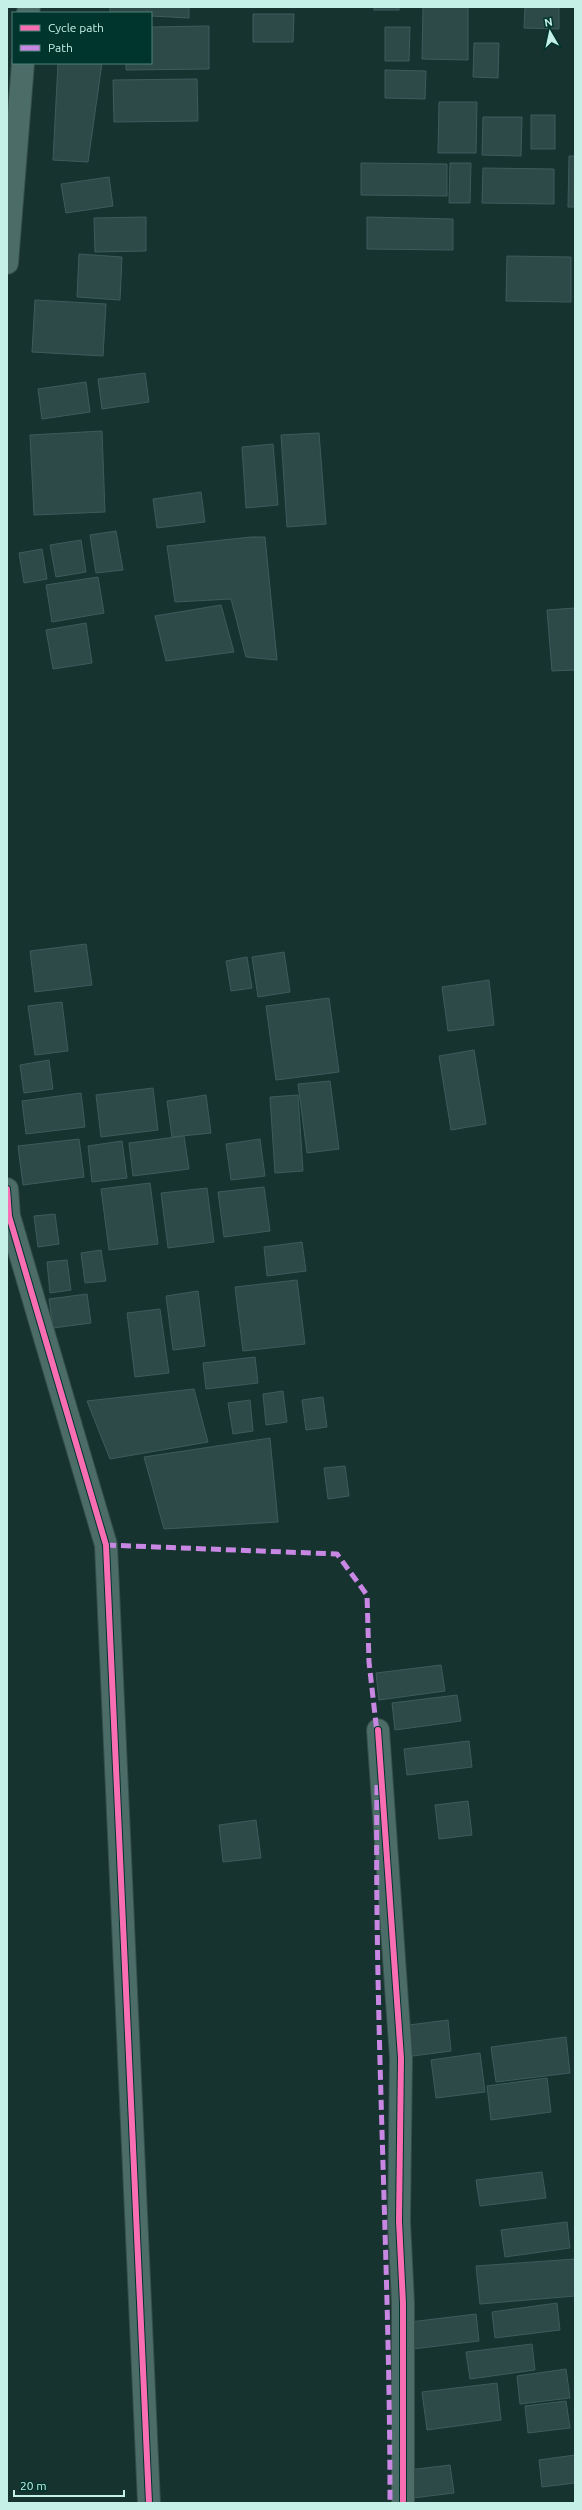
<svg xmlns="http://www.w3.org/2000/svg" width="582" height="2510" viewBox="0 0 582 2510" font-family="Ubuntu,sans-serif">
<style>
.building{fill:#2e4a48;stroke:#3c5c5c}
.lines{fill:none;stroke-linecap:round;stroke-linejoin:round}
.street-casing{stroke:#364e49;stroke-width:24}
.street{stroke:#4b6c67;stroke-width:22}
.quiet{stroke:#c787e3;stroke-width:5;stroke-dasharray:10 5;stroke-linecap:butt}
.cycleway-casing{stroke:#00352e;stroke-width:8}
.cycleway{stroke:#f96db3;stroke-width:6}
</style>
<rect width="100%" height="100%" fill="#16332f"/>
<g class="building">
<path d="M110,7H189V18L151,16V13H110Z"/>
<rect x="374" y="7" width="25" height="3"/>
<path d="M423,7H468V60L422,59Z"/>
<path d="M525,7H559V29L524,28Z"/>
<path d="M253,14H294L293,42H253Z"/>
<path d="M209,26V69L126,70V63H151V27Z"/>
<path d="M385,27H410L409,61H385Z"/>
<path d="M474,43H499L498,78L473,77Z"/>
<path d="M58,63H102L88,162L53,160Z"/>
<path d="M385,70L426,71L425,99L385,98Z"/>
<path d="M197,79L198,121L114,122L113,80Z"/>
<path d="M439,102H477L476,153H438Z"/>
<rect x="531" y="115" width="24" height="34"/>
<path d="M483,117H522L521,156L482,155Z"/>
<path d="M569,156H575V207H568Z"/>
<path d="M361,163L447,164V196L361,195Z"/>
<path d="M450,163H471L470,203H449Z"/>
<path d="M483,168L554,169V204L482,203Z"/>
<path d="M109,177L113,206L66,213L61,184Z"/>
<path d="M146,217V251L95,252L94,218Z"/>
<path d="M367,217L453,219V250L367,249Z"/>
<path d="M79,254L122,257L120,300L77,297Z"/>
<path d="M507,256L571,257V302L506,301Z"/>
<path d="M35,300L106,304L103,356L32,352Z"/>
<path d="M145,373L149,402L102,409L98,379Z"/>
<path d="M86,382L90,412L42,419L38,389Z"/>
<path d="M102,431L105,512L34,515L30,435Z"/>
<path d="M319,433L326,524L287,527L281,435Z"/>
<path d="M273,444L278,505L246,508L242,447Z"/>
<path d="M201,492L205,522L157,528L153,499Z"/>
<path d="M116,531L123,570L96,573L90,535Z"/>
<path d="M251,537H265L277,660L246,657L231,599L175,602L167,546Z"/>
<path d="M81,540L86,572L56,577L50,545Z"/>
<path d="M42,549L47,579L24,583L19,553Z"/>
<path d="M98,577L104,613L52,622L46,585Z"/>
<path d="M221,605L234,652L166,661L155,616Z"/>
<path d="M575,608V670L552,671L547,610Z"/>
<path d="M86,623L92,663L53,669L46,630Z"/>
<path d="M86,944L92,985L35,992L30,951Z"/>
<path d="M284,952L290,992L258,997L252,957Z"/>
<path d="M247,957L252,988L231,991L226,961Z"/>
<path d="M489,980L494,1025L448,1031L442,987Z"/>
<path d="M329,998L339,1072L276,1080L266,1006Z"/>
<path d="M62,1002L68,1051L35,1055L28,1006Z"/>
<path d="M474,1050L486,1124L451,1130L439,1056Z"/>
<path d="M49,1060L53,1089L24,1093L20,1065Z"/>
<path d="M330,1081L339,1149L307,1153L298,1084Z"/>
<path d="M153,1088L158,1130L101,1137L96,1095Z"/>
<path d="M81,1093L85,1127L26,1134L22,1101Z"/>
<path d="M206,1095L211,1133L172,1137L167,1101Z"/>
<path d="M298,1095L303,1171L275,1173L270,1097Z"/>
<path d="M184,1136L189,1169L133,1176L129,1143Z"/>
<path d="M79,1139L84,1177L23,1185L18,1146Z"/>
<path d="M260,1139L265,1176L231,1180L226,1144Z"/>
<path d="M122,1141L127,1178L92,1182L88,1146Z"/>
<path d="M150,1183L158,1244L109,1250L101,1189Z"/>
<path d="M264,1187L270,1231L224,1237L218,1192Z"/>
<path d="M207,1188L214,1242L168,1248L161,1193Z"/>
<path d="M55,1214L59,1244L38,1247L34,1216Z"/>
<path d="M302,1242L306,1271L267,1276L264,1247Z"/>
<path d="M101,1250L106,1281L85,1283L81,1253Z"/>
<path d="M67,1260L71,1290L50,1293L47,1262Z"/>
<path d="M297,1280L305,1344L243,1351L235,1287Z"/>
<path d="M198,1291L205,1346L173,1350L166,1296Z"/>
<path d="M87,1294L91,1323L53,1328L49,1299Z"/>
<path d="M160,1309L169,1373L135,1377L127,1313Z"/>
<path d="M255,1357L258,1383L206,1389L203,1363Z"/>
<path d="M194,1389L208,1442L110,1459L87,1401Z"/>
<path d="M283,1391L287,1422L266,1425L263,1394Z"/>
<path d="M323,1397L327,1427L306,1430L302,1400Z"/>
<path d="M250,1400L253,1431L233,1434L228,1403Z"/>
<path d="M270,1438L278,1522L164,1529L144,1457Z"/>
<path d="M345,1466L349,1496L328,1499L324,1468Z"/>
<path d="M441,1665L445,1691L379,1700L376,1673Z"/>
<path d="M457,1695L461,1721L395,1730L392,1703Z"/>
<path d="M469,1741L472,1767L407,1775L404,1749Z"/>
<path d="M468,1801L472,1835L439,1839L435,1805Z"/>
<path d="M256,1820L261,1858L223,1862L219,1825Z"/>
<path d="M448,2020L451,2051L405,2057L401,2026Z"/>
<path d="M566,2037L570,2073L496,2082L491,2047Z"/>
<path d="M480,2053L485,2092L436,2098L431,2060Z"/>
<path d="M547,2078L551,2112L491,2120L487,2086Z"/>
<path d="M542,2172L546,2198L480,2206L476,2180Z"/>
<path d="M567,2222L570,2248L505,2257L501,2230Z"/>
<path d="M575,2259V2296L480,2304L476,2266Z"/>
<path d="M557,2303L560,2330L495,2338L492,2312Z"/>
<path d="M476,2314L479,2341L413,2349L410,2322Z"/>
<path d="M532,2344L535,2370L470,2379L466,2352Z"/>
<path d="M566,2369L570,2398L520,2404L517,2376Z"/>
<path d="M497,2383L501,2420L427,2430L422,2392Z"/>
<path d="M566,2401L570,2428L528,2433L525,2406Z"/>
<path d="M575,2455V2483L542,2487L539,2460Z"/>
<path d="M450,2465L454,2493L413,2498L409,2470Z"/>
</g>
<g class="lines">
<defs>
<g id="street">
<path d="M28,13L29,7"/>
<path d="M7,263L23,63"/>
<path d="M7,1189L9,1216L106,1545L149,2503"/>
<path d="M378,1730L401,2058L399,2221L403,2303V2503"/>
</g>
</defs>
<use href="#street" class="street-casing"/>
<use href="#street" class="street"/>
<g class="quiet">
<path d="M106,1545L337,1554L367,1595L369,1662L377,1733"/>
<path d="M377,1785C374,2024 390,2263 390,2503"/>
</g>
<defs>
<g id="cycleway">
<path d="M7,1189L9,1216L106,1545L149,2503"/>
<path d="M378,1730L401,2058L399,2221L403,2303V2503"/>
</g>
</defs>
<use href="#cycleway" class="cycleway-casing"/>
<use href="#cycleway" class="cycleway"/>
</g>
<rect width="582" height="2510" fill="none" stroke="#c5f0e7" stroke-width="16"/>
<rect x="12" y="12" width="140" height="52" fill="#00352e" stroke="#4f8078"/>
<rect x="20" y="25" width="20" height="6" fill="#f96db3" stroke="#4f8078"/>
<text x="48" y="32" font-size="12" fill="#c5f0e7">Cycle path</text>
<rect x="20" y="45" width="20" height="6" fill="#c787e3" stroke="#4f8078"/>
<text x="48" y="52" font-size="12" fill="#c5f0e7">Path</text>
<g transform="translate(550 32) rotate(351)" stroke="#00352e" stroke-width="3" paint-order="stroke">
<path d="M0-3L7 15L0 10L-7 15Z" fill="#c5f0e7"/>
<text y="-6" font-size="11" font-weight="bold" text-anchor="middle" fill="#c5f0e7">N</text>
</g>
<path d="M14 2490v6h110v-6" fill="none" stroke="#c5f0e7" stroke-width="2"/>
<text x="20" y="2490" font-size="12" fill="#c5f0e7" stroke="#00352e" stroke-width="3" paint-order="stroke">20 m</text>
</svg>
